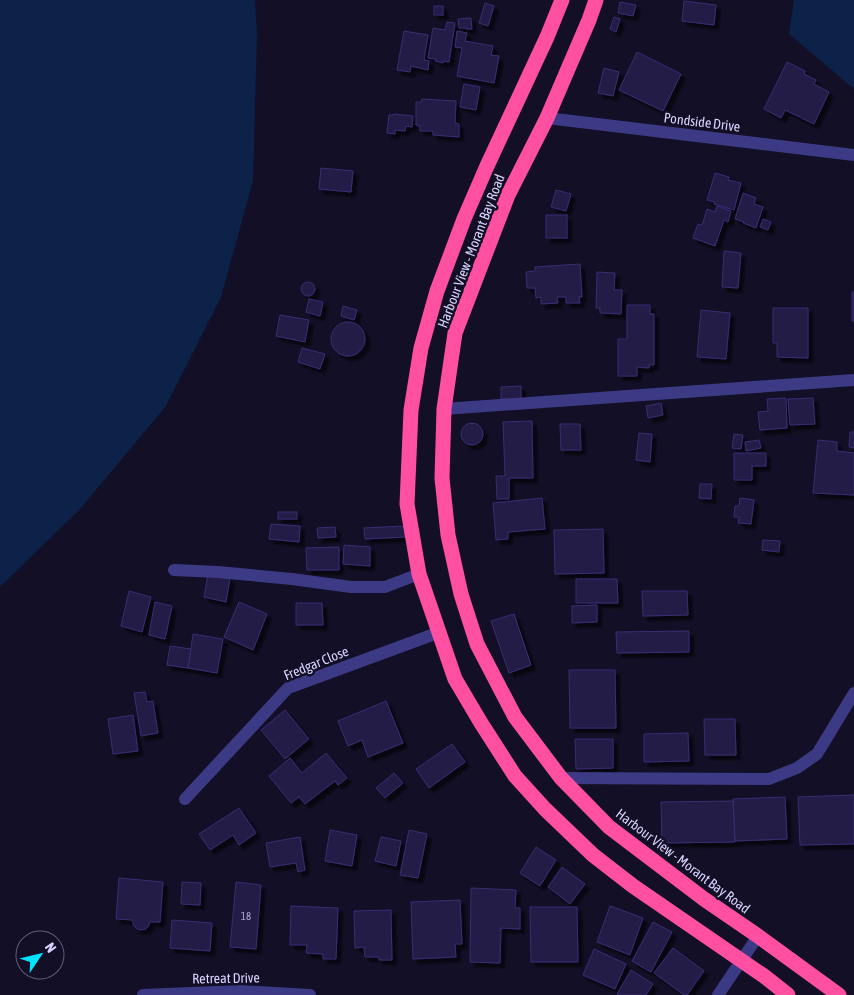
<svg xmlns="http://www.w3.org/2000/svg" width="854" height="995" viewBox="0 0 854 995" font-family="'Asap Condensed',sans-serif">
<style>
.water{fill:#0c2248}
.building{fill:#241b47;stroke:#3b2d73;filter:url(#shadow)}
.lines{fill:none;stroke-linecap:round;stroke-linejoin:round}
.street{stroke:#3d3a85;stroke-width:12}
.highway{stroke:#ff4fa3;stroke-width:15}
.labels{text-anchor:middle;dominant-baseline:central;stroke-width:5;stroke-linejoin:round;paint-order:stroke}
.number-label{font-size:11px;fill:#aca6d1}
.street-label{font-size:14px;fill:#d9d4ff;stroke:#130f26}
</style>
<defs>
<filter id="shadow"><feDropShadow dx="4.5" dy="4.5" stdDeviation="1" flood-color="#0009"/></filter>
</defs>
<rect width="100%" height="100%" fill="#130f26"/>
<g class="water">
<path d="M0,0H255L257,33L253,181L221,297L166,406L80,509L0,587Z"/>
<path d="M794,0H854V89L789,34Z"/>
</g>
<g class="building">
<path d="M684,1L716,5L714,25L682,21Z"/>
<path d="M620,2L636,5L633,16L618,13Z"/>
<path d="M485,3L494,6L488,26L479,23Z"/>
<rect x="434" y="6" width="9" height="9"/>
<path d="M614,17L620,19L616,32L610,29Z"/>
<path d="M471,18L472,29H466V28H459L458,19Z"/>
<path d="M447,22L455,23L449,62L443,61V63L435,61L436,59L428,58L433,28L445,30Z"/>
<path d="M404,31L428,35L424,60L429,61L428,70L411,66L410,72L397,70Z"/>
<path d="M457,31L467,33L465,41L493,46L491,55L499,56L494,83L457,76L462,48L455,47Z"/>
<path d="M637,52L681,74L663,111L619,90Z"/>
<path d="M787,62L805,71L804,74L816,80L814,84L829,92L814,124L785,110L781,118L764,109Z"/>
<path d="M604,68L619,72L613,96L598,93Z"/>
<path d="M464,84L480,87L476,110L460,107Z"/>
<path d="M422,99L456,101L455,123L459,124V137L433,135V131H420V126L416,125V102H421Z"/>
<path d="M394,114L413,116L412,127L406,126L405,131L395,130V134L387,133L389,115H394Z"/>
<path d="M321,168L353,171L351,192L319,189Z"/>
<path d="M715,173L729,177L728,180L741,183L734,210L714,204L715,202L707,200Z"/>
<path d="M556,190L571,194L566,211L551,207Z"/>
<path d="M743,193L756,198L754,204L763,207L756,228L743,223L744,222L735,219Z"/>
<path d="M717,206L731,211L728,222L724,220L715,246L693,238L698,224L702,225L707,209L715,212Z"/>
<rect x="546" y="215" width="21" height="23"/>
<path d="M763,219L771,222L768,230L760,227Z"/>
<path d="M724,251L741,253L738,288L722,287Z"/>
<path d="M580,264L582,297H579L580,303H566V297H557L558,303L541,304V297L536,298L535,288H527L526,272L535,271V267Z"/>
<path d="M597,272L615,273L614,290H622L621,314L600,313V308H596Z"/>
<circle cx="308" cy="289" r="7"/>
<rect x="852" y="292" width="2" height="29"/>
<path d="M309,299L323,302L320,316L306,312Z"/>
<path d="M627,305H650V314H654V365H649V368L637,367V376H618V339H627Z"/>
<path d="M343,306L357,310L354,320L341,316Z"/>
<path d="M773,308H808V358L777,357V343H773Z"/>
<path d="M701,310L730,313L726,359L697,357Z"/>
<path d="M280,315L309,320L305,342L276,336Z"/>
<circle cx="348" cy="339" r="17"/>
<path d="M302,348L325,354L320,369L298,362Z"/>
<path d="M521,386V399H501V387Z"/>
<path d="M786,398L787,428L760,430L758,412L768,411L767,399Z"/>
<path d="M813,398L815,424L790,425L788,399Z"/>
<path d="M661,403L663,415L648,418L646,406Z"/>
<path d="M532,421L533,478H509V499H497L496,476H505L503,422Z"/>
<circle cx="472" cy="434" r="11"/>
<path d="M560,424H580L581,450H561Z"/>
<path d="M850,432H854V448L849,447Z"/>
<path d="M639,433L652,434L650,462L636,460Z"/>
<path d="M734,434L743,435L741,449L732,448Z"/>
<path d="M759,440L761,448L746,451L745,442Z"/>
<path d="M818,440L837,442V451L854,453V495L813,493Z"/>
<path d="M734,453H766V466H752V480H734Z"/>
<path d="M700,484H712L711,499L699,498Z"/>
<path d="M542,498L545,529L508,532V539L496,540L493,503Z"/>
<path d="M740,498L754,500L751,524L738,523L739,517H734L735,506H739Z"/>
<rect x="278" y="512" width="19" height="7"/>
<path d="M271,524L300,526L299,542L269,539Z"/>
<path d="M404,526L405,537L365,539L364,528Z"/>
<path d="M335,527L336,537L318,538L317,528Z"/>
<path d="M603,529L604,573L555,574L554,530Z"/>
<path d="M763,540L780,541L779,552L762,550Z"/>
<path d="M344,545L370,547V566L343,564Z"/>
<path d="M339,547V570H307L306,548Z"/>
<path d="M208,574L230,578L226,602L204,597Z"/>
<path d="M576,579H617L618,603H576Z"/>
<path d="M129,591L151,597L142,632L121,626Z"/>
<path d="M642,591H687L688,615L643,616Z"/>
<path d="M155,602L172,606L165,639L149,635Z"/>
<path d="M239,602L267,614L253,650L224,637Z"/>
<path d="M296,603H322L323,625H296Z"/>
<path d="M597,605V622L572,623V606Z"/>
<path d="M514,614L531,665L509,673L491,621Z"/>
<path d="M689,631V652L617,653L616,632Z"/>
<path d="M193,634L223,639L217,673L188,668Z"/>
<path d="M170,646L191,649L188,668L167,665Z"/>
<path d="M569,670H615L616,728H570Z"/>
<path d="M145,692L147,702L153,701L158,733L141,736L134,693Z"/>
<path d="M386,701L403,743L368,757L362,740L348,746L338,721Z"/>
<path d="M285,710L309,739L285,759L261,730Z"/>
<path d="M133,715L138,751L113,754L108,719Z"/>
<path d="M704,719H735L736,755H705Z"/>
<path d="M688,733L689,761L644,762V734Z"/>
<path d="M575,739H613V768L576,769Z"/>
<path d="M452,744L465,762L429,788L416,769Z"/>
<path d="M326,753L347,778L338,785L335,781L305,804L299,797L291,803L269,776L290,758L302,773Z"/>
<path d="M394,773L403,783L385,798L376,788Z"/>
<path d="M854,795V844L800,845L798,797Z"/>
<path d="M785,797L787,839L735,841L733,799Z"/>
<path d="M733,801L735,842L662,843L661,802Z"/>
<path d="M239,808L256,833L239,845L233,835L210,850L199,834Z"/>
<path d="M330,830L357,835L352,866L325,861Z"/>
<path d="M409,830L427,834L418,878L400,875Z"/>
<path d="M300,837L305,870L298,872L296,863L270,867L266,843Z"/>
<path d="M381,837L401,841L396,866L375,861Z"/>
<path d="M536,847L556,860L540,886L520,873Z"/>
<path d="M562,867L585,884L570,904L548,887Z"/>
<path d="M119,878L163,882L160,922H149V925L146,929L140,930L136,928L133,924V920L116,919Z"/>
<path d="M182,882L201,883L200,905L181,904Z"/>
<path d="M236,882L261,885L256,949L230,947Z"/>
<path d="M471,888L516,890L515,908H520V929L501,928L500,963L470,962Z"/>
<path d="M460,900L462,944H455L456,957L413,959L411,902Z"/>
<path d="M291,906L338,908L336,959H323V954L306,953L307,945H290Z"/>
<path d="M610,906L643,918L630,955L597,942Z"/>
<path d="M530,907H577L578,962H531Z"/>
<path d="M391,910L392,960H379V957H365L364,947L355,948L354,911Z"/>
<path d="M172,920L212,923L210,951L170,948Z"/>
<path d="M653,922L672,932L651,972L632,961Z"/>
<path d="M673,948L704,971L687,995H684L654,973Z"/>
<path d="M594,949L626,964L615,989L583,975Z"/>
<path d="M631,970L653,984L646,995H618L617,994Z"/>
</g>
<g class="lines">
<g class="street">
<path d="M547,118L854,155"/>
<path d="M444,409L854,380"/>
<path d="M174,570L218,572L292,579L351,587H385L419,574"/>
<path d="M561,778L769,779L797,768L817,754L854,693"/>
<path d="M185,799L288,688L440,632"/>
<path d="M143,995L240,991L310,995"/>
<path d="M718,995L758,936"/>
</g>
<g class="highway">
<path d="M562,0L547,37L487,166L464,219L437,291L421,348L411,410L407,504L419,574L455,679L481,723L515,776L545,809L593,855L633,886L764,976L788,995"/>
<path d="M596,0L589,20L547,118L508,195L455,333L444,409L442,478L448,535L461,594L477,644L515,717L561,778L609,827L704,899L758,936L839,995"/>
</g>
</g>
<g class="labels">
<g class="number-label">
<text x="246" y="916">18</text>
</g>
<g class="street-label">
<text transform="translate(702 122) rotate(7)">Pondside Drive</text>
<text transform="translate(471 251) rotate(-69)">Harbour View - Morant Bay Road</text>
<text transform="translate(316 663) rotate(-22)">Fredgar Close</text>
<text transform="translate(683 861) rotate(37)">Harbour View - Morant Bay Road</text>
<text transform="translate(226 978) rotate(-1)">Retreat Drive</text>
</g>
</g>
<g transform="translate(40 955) rotate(55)"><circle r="24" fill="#130f26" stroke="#625e7d"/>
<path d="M0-4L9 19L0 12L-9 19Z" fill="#00e5ff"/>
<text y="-8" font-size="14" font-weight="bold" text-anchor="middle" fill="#d9d4ff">N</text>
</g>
</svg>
